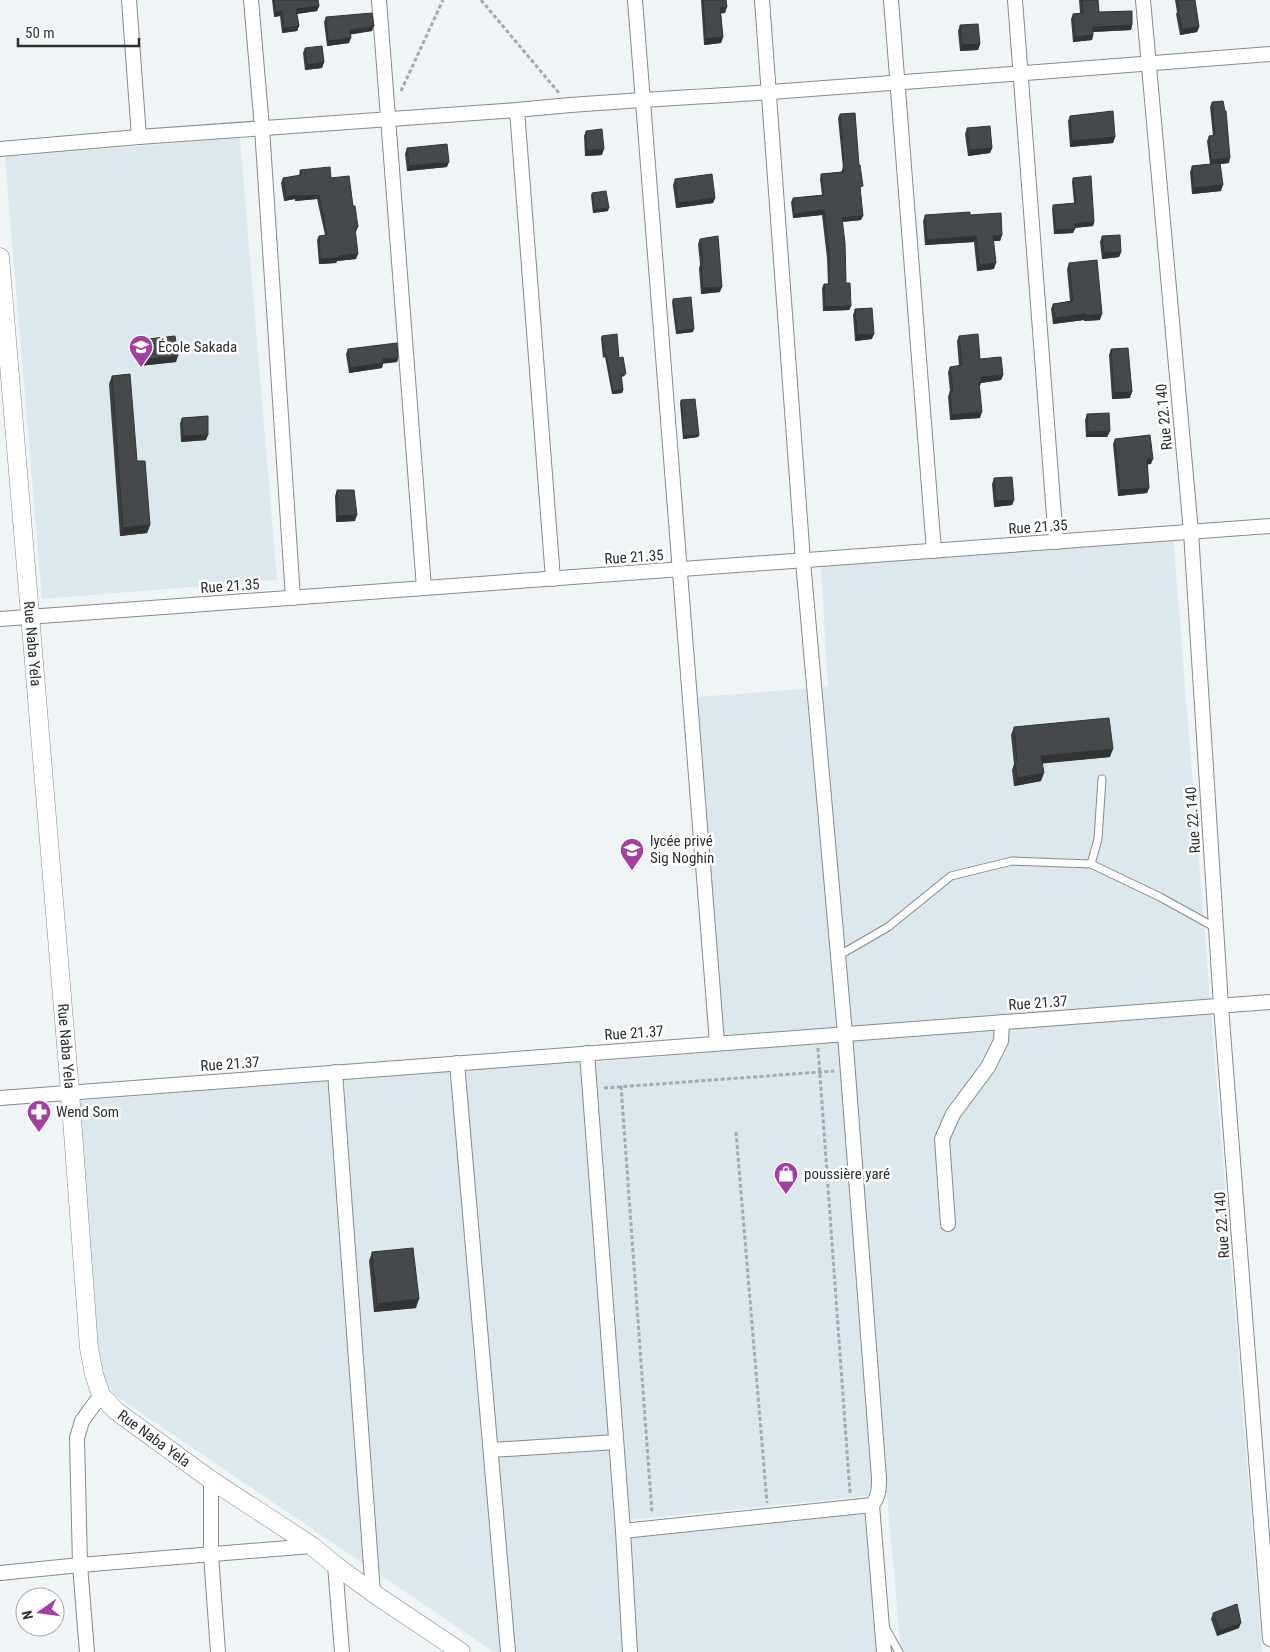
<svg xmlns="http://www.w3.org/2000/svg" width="1270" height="1652" viewBox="0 0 1270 1652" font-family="'Roboto Condensed',sans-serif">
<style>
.built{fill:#dbe8ee}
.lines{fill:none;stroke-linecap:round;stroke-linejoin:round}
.service-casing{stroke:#868a8c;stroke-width:9}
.minor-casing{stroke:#868a8c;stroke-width:16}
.tertiary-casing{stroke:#868a8c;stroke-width:19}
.path{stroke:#a5a9aa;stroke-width:3;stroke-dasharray:4 2.5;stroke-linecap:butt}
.service{stroke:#fff;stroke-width:7}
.minor{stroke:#fff;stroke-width:14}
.tertiary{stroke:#fff;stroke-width:18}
.wall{fill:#3c3f40}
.shaded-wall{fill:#313334}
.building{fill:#46494b;stroke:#313334}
.labels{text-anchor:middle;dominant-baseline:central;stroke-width:5;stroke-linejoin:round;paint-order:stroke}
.poi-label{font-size:15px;fill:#2c2e2f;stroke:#fff;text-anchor:start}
.street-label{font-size:15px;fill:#2c2e2f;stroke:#fff}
</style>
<rect width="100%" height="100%" fill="#eff4f6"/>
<g class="built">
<path d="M240,138L277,580L42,599L5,157Z"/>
<path d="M1173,536L1262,1652H901L887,1494L629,1520L595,1062L723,1051L697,697L828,687L821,567Z"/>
<path d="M581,1059L617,1538L876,1512L887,1652H494L116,1396L105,1382L100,1366L97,1341L79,1101Z"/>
</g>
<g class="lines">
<defs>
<g id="service">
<path d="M1091,864L1098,839L1102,779"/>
<path d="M838,956L888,927L951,876L1012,861L1091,864L1160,897L1216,928"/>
<path d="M886,1629L899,1652"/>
</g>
<g id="minor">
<path d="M129,0L139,137"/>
<path d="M251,0L262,128L293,598"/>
<path d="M379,0L424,588"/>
<path d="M635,0L717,1043"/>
<path d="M762,0L803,561L845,1034L879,1478C879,1489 879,1496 872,1505L884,1652"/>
<path d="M891,0L934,551"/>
<path d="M1015,0L1056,542"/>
<path d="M1143,0L1191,532L1221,1006L1270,1639"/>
<path d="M517,110L553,579"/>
<path d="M0,149L139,137L517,110C602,101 686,98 771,92C937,79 1104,68 1270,54"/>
<path d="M0,619L1270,526"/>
<path d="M587,1053L623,1531L630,1652"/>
<path d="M457,1063L508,1652"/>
<path d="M335,1072L373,1593"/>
<path d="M0,1098L1270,1002"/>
<path d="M948,1224L942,1139L953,1114L988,1067L1001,1041L1002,1022"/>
<path d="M491,1450L616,1442"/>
<path d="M211,1480V1555L218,1652"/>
<path d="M623,1531L872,1505"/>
<path d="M335,1565L342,1652"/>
<path d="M0,1573L80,1565L312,1546"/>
<path d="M87,1652L80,1565L77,1438L82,1421L101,1395"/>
</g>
<g id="tertiary">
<path id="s1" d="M0,257L70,1092L89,1348L94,1374L101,1395L116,1411L211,1480L312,1546L335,1565L373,1593L461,1652"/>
</g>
</defs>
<use href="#service" class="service-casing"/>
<use href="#minor" class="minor-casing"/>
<use href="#tertiary" class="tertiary-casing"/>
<g class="path">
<path d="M481,0L559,93"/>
<path d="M401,91L443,0"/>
<path d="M818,1048L850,1493"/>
<path d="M621,1086L652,1514"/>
<path d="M604,1088L834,1071"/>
<path d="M736,1132L767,1503"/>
</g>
<use href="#service" class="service"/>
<use href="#minor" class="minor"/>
<use href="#tertiary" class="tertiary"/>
</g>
<g class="wall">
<path d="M272,0H318L319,6L317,11L297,14L299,26L297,31L282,33L280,16L274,17Z"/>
<path d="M701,0H726L725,13H721L723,37L721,43L704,45Z"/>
<path d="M1079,0H1098L1099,12L1132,25L1131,30L1093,32V35L1092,40L1073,42L1071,19L1073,14L1080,13Z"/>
<path d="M1175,0H1195L1199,27L1197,32L1180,35L1176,14L1177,12Z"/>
<path d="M326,17L372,31L350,34L349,43L327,46L324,22Z"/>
<path d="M960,25L980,44L978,50L960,51L958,31Z"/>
<path d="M305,48L324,62L322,68L305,70L303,53Z"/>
<path d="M1212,102L1229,163L1220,164L1221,191L1192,194L1190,172L1192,166L1210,164L1207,141L1209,136H1213L1210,107Z"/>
<path d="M840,114L861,191H860L861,220L842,222L846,283L851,306L849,310L823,311L822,288L824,284H828L827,258L822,215L793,218L791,202L793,198L822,195L820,179L821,174L841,172L843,168L838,118Z"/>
<path d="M1070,116L1115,137L1113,143L1070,147L1068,121Z"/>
<path d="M967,128L992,148L990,153L968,156L965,134Z"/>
<path d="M586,131L602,155L585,156L584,136Z"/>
<path d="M407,148L447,167L407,171L405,154Z"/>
<path d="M300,170L331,178L353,206L358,227L356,232H355L356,259L337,261L336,263L319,264L317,240L319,236L325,235L317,199L295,201V199L284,201L281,183L283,178L299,176Z"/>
<path d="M1073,178L1094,222L1093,226L1074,228L1073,233L1054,234L1052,209L1053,205L1074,203L1072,182Z"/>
<path d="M675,179L715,198L713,203L676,208L673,185Z"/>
<path d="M592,193L608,211L593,213L591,196Z"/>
<path d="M925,215H970L1002,235L1000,241H993L994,269L977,271L974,242L925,245L923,221Z"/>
<path d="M1102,236L1121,252L1119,257L1102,259L1100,242Z"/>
<path d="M700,239L720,292L701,294L699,269L700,264L698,244Z"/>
<path d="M1069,263L1100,320L1084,321V320L1053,324L1051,309L1053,304L1070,301L1067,269Z"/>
<path d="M673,299L693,332L676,334L672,302Z"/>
<path d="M855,309L872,339L855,341L853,315Z"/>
<path d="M602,336L619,358L625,376L621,377L623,390L622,393L612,394L605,357L603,358L601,338Z"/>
<path d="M959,336L980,359L1003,375L1001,380L981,383L979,387L980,418L950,420L948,397L950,391L948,372L950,367L959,366L957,341Z"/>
<path d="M139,340L176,362L139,366L137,346Z"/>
<path d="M348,349L398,358L397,362L383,363L382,368L349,373L346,354Z"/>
<path d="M1111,349L1130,398L1112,399L1109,355Z"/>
<path d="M112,376L137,461L150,525L147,533L120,536L109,384Z"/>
<path d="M681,400L699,435L698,437L683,439L680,403Z"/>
<path d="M1087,414L1110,431L1107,437H1086L1085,420Z"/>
<path d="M182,418L206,440L181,442L180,423Z"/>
<path d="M1115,439L1151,464H1147L1149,488L1147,493L1118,496L1113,444Z"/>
<path d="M994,478L1014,500L1012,505L994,507L992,484Z"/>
<path d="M337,490L355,521L336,522L335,496Z"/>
<path d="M1014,727L1110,757L1042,763L1041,781L1014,786L1012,770L1014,764L1011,735Z"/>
<path d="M372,1252L416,1308L374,1312L369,1261Z"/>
<path d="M1213,1613L1239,1628L1217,1636L1211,1619Z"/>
</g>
<g class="shaded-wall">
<path d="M319,6L317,11L295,14L296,9Z"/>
<path d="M727,7L725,13L718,14L720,8Z"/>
<path d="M282,11L280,16L274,17L276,12Z"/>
<path d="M1132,25L1131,30L1091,32L1093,27Z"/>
<path d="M299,26L297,31L282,33L284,28Z"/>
<path d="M374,26L372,31L348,35L350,30Z"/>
<path d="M1199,27L1197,32L1180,35L1182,29Z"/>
<path d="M1093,35L1092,40L1073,42L1075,37Z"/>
<path d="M723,37L721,43L704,45L706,39Z"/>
<path d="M351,38L349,43L327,46L328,41Z"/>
<path d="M980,44L978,50L960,51L962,45Z"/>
<path d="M324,62L322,68L305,70L307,65Z"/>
<path d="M1115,137L1113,143L1070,147L1072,141Z"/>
<path d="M992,148L990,153L968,156L970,150Z"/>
<path d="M604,149L602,155L585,156L587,151Z"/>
<path d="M1230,158L1229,163L1210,165L1211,160Z"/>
<path d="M449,162L447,167L407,171L409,166Z"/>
<path d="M1223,185L1221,191L1192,194L1194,188Z"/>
<path d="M297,195L295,199L284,201L286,197Z"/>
<path d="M319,195L317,199L295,201L297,196Z"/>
<path d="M715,198L713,203L676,208L678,203Z"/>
<path d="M609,208L608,211L593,213L594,210Z"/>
<path d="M824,210L822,215L793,218L794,214Z"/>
<path d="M863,216L861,220L840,222L842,218Z"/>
<path d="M1094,222L1093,226L1073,228L1074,224Z"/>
<path d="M1075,229L1073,233L1054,234L1056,230Z"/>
<path d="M1002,235L1000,241H991L993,236Z"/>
<path d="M976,236L974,242L925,245L927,240Z"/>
<path d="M1121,252L1119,257L1102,259L1104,253Z"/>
<path d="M358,254L356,259L337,261L336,263L319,264L320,259Z"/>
<path d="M996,263L994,269L977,271L979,265Z"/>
<path d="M722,287L720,292L701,294L703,288Z"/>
<path d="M851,306L849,310L823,311L825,307Z"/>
<path d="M1086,314L1084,320L1053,324L1055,318Z"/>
<path d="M1102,314L1100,320L1084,321L1086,316Z"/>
<path d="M694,329L693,332L676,334L677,331Z"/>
<path d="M874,334L872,339L855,341L857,335Z"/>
<path d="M178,356L176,362L139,366L141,360Z"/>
<path d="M398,358L397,362L381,364L383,359Z"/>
<path d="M383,363L382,368L349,373L350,368Z"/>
<path d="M1003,375L1001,380L981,383L979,387L977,388L981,377Z"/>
<path d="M623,390L622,393L612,394L613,391Z"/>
<path d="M1132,392L1130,398L1112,399L1114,393Z"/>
<path d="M982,412L980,418L950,420L952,415Z"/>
<path d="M1110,431L1107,437H1086L1088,432Z"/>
<path d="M208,435L206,440L181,442L183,436Z"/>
<path d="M699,435L698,437L683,439L684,436Z"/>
<path d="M1147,459H1153L1151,464L1145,465Z"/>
<path d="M1149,488L1147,493L1118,496L1120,490Z"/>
<path d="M1014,500L1012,505L994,507L996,501Z"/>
<path d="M357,515L355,521L336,522L338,516Z"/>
<path d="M150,525L147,533L120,536L123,528Z"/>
<path d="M1113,749L1110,757L1038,764L1041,756Z"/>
<path d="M1044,773L1041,781L1014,786L1017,778Z"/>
<path d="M419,1299L416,1308L374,1312L377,1304Z"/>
<path d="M1241,1623L1239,1628L1217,1636L1219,1631Z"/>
</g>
<g class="building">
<path d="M274,0H318L319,6L296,9L299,26L284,28L282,11L276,12Z"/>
<path d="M703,0H726L727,7L720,8L723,37L706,39Z"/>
<path d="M1082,0H1098L1099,12L1132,11V25L1093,27V35L1075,37L1073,14L1083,13Z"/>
<path d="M1178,0H1195L1199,27L1182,29L1178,9H1179Z"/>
<path d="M372,13L374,26L350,30L351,38L328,41L326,17Z"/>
<path d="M978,24L980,44L962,45L960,25Z"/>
<path d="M322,46L324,62L307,65L305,48Z"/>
<path d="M1223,101L1225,111H1226L1230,158L1211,160L1209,136L1215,135L1212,102Z"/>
<path d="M1113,111L1115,137L1072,141L1070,116Z"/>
<path d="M855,113L859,165H860L863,186L860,187L863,216L842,218L845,243L846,283H850L851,306L825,307L824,284H829V254L824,210L794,214L793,198L824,195L821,174L843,172V167H844L840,114Z"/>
<path d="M990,126L992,148L970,150L967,128Z"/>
<path d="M602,129L604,149L587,151L586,131Z"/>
<path d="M447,144L449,162L409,166L407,148Z"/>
<path d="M1220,163L1223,185L1194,188L1192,166Z"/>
<path d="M330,167L331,178L349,176L353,206H355L358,227L355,228L358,254L338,256V258L320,259L319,236L327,235L319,195L297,196V195L286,197L283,178L301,175L300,170Z"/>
<path d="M712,174L715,198L678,203L675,179Z"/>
<path d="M1091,176L1094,222L1074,224L1075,229L1056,230L1053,205L1076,203L1073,178Z"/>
<path d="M606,191L609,208L594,210L592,193Z"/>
<path d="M970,212V215L1001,213L1002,235L993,236L996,263L979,265L976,236L927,240L925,215Z"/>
<path d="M1120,235L1121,252L1104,253L1102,236Z"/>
<path d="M718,236L722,287L703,288L701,263H703L700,239Z"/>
<path d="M1097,260L1102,314L1086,316V314L1055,318L1053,304L1073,301L1069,263Z"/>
<path d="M691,297L694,329L677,331L673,299Z"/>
<path d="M872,308L874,334L857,335L855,309Z"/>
<path d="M617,334L619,358L623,357L626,374H621L623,390L613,391L606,354L604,355L602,336Z"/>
<path d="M978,334L980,359L1001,357L1003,375L981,377V382H979L982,412L952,415L950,391H953L950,367L962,365L959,336Z"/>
<path d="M175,336L178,356L141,360L139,340Z"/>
<path d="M397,343L398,358L383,359V363L350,368L348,349Z"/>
<path d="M1128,348L1132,392L1114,393L1111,349Z"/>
<path d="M130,374L137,461H145L150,525L123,528L112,376Z"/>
<path d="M695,399L699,435L684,436L681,400Z"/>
<path d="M1109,413L1110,431L1088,432L1087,414Z"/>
<path d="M208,416V435L183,436L182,418Z"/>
<path d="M1150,435L1153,459H1147L1149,488L1120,490L1115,439Z"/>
<path d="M1012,477L1014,500L996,501L994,478Z"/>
<path d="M337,490H354L357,515L338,516Z"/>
<path d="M1109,718L1113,749L1041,756L1044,773L1017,778L1015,762L1017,761L1014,727Z"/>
<path d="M413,1248L419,1299L377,1304L372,1252Z"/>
<path d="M1237,1604L1241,1623L1219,1631L1213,1613Z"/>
</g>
<defs>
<symbol id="school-pin" viewBox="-11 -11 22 30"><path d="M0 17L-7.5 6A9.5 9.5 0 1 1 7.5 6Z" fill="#a33ea3" stroke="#fff"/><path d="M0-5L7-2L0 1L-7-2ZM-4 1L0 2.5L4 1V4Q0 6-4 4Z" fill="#fff"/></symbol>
<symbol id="pharmacy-pin" viewBox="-11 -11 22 30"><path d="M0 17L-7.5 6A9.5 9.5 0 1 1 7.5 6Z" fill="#a33ea3" stroke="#fff"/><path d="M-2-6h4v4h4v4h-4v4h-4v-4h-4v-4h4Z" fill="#fff"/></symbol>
<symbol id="shop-pin" viewBox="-11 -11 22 30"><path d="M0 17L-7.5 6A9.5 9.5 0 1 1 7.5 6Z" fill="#a33ea3" stroke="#fff"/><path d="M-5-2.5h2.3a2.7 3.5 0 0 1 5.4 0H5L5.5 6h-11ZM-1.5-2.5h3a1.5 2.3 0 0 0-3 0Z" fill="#fff"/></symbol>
</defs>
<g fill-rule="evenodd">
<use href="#school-pin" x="127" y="333" width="28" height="38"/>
<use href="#school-pin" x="618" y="836" width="28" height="38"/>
<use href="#pharmacy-pin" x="25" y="1098" width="28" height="38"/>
<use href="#shop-pin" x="772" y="1160" width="28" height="38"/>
</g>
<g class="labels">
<g class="poi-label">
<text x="158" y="347">École Sakada</text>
<text x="650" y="841">lycée privé<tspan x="650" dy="17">Sig Noghin</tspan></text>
<text x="56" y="1112">Wend Som</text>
<text x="804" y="1174">poussière yaré</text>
</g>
<g class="street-label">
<text transform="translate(1164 417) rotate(-95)">Rue 22.140</text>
<text transform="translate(1038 527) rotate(-4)">Rue 21.35</text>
<text transform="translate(634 557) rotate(-4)">Rue 21.35</text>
<text transform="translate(230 586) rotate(-4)">Rue 21.35</text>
<text stroke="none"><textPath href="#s1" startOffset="388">Rue Naba Yela</textPath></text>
<text transform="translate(1193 820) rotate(-94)">Rue 22.140</text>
<text transform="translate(1038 1003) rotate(-4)">Rue 21.37</text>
<text transform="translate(634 1033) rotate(-4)">Rue 21.37</text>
<text stroke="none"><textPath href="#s1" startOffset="792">Rue Naba Yela</textPath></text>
<text transform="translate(230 1064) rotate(-4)">Rue 21.37</text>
<text transform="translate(1222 1225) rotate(-94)">Rue 22.140</text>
<text stroke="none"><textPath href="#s1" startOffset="1212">Rue Naba Yela</textPath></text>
</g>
</g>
<g transform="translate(40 1612) rotate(256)"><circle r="24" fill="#ffffff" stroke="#ababac"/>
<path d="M0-4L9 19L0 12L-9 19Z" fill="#a33ea3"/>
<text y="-8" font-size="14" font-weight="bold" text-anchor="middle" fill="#2c2e2f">N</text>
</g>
<path d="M18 38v8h121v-8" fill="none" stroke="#2c2e2f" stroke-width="2.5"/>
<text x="25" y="38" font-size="15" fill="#2c2e2f" stroke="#ffffff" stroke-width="4" paint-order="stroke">50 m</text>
</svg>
